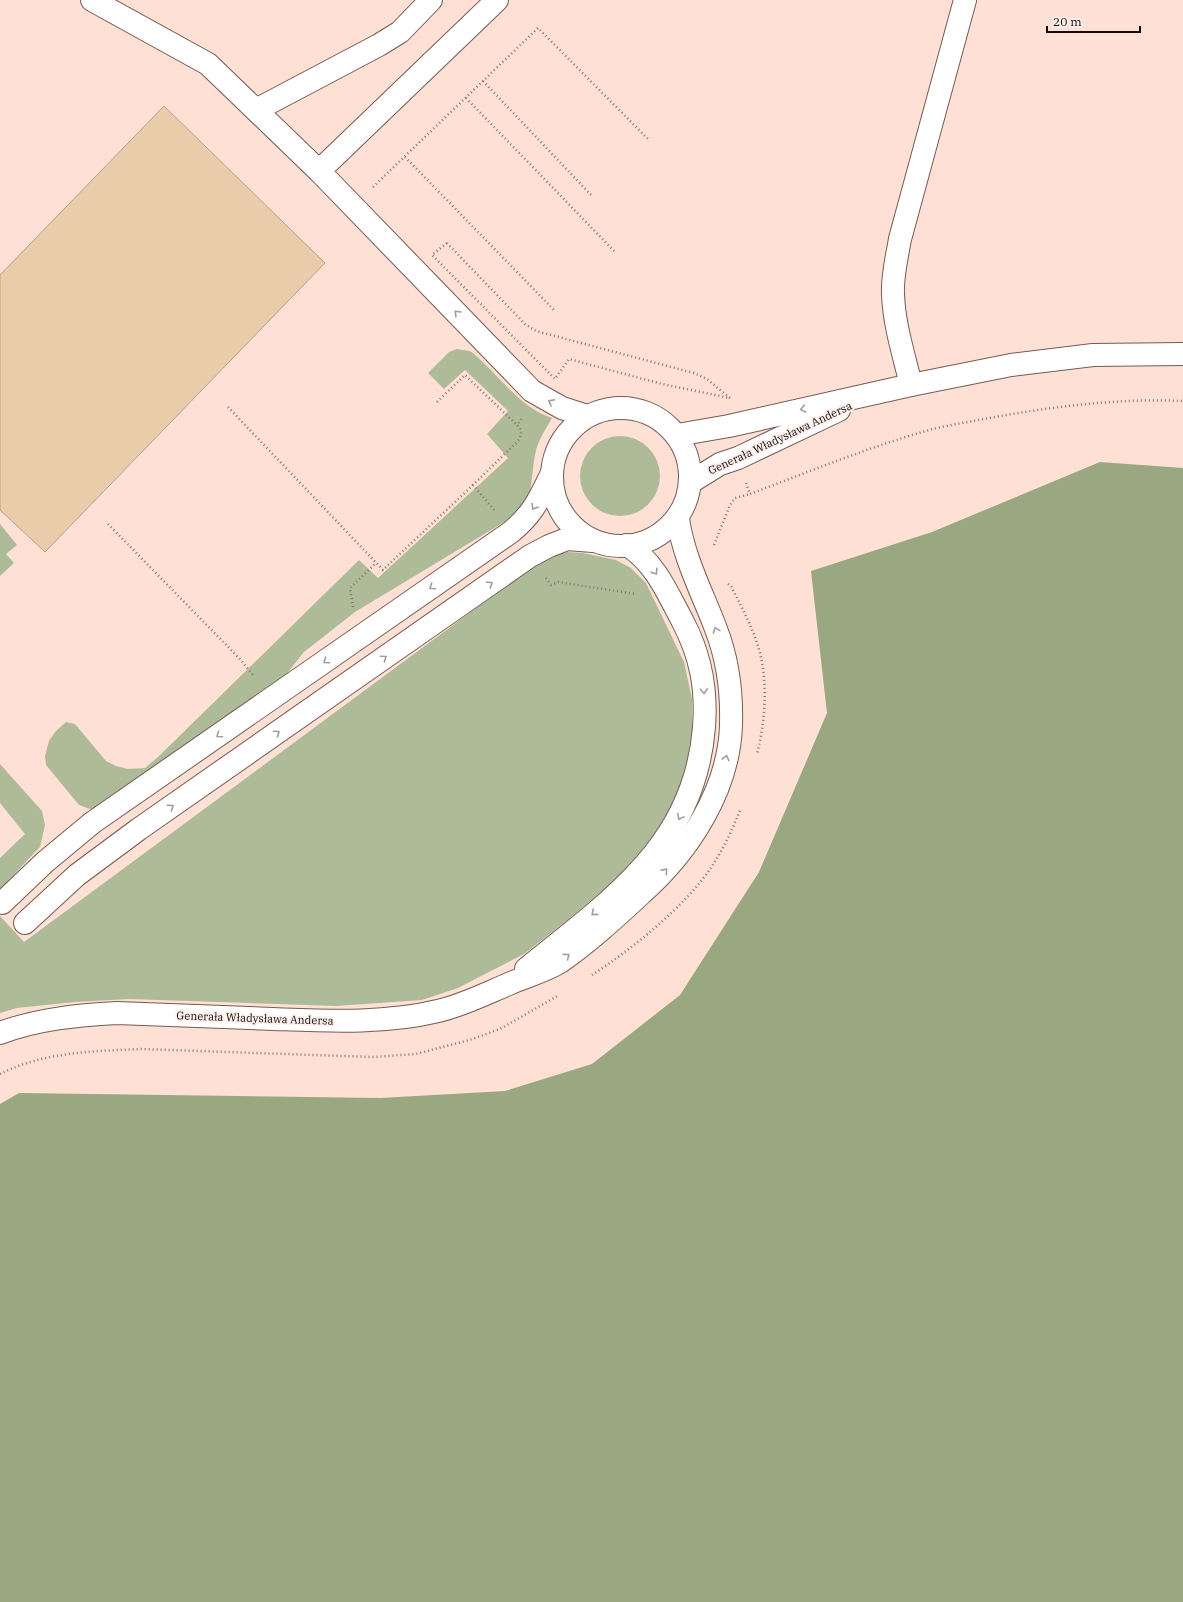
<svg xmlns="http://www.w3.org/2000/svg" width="1183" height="1602" viewBox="0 0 1183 1602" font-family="'IBM Plex Serif',serif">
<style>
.green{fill:#aebb99}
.forest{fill:#99a881}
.building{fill:#e9cca9;stroke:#b5a28c}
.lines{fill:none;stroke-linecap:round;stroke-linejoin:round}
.minor-casing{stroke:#755b51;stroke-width:24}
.path{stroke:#87746c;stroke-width:2.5;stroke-dasharray:1 3;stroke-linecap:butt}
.minor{stroke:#fff;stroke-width:22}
.oneway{stroke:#a09d9b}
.labels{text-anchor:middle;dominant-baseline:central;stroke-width:4;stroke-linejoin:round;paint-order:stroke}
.street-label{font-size:11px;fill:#120906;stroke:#fef1ed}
</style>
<rect width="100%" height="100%" fill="#fee0d4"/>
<g class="green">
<path d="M457,349L470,351C498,372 517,407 552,418C546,429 537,442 535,455C530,482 535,493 516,515L355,612L304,652L285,676L97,809H90L79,805L46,765L45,756L49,741L55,732L66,722L75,724L106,761L116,766L128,769L145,768L158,757L359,560L378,578L508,458L487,434L508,411L465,370L444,389L428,373L449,352Z"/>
<circle cx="620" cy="476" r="40"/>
<path d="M0,524L17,545L6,554L14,563L0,576Z"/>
<path d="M567,552L583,553L616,560L631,568L646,583L684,662L692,699V731L685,773L667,817L633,865L566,921L524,954L458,988L422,1000L336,1006L129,999L75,1002L17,1008L0,1013V916L24,942L544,558Z"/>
<path d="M0,764L42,811L45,825L40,847L0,889V858L25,834L0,803Z"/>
</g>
<path class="forest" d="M1100,462L1183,468V1602H0V1104L19,1093L380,1098L505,1091L592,1064L680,995L759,872L827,713L811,571L932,532Z"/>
<path class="building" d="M164,106L325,263L45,552L0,510V275Z"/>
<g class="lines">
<defs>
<g id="minor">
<path d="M92,0L208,64L319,171"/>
<path d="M497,0L319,171L532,391L562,408L587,416"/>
<path d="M256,110L379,45L400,32L431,0"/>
<path d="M911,385C904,355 894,325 893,294C892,276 897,257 900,239L965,0"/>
<circle cx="621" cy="477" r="69"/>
<path d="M677,435L729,426L911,385L1011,365L1093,355L1183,354"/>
<path d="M691,482L720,464L738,458L839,410"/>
<path d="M2,903L45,862L92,823L511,532C534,513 539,499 552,473"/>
<path d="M25,923L77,875L139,829L530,556L549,546L567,539L593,541"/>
<path d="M526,969C610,900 695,846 704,727C707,689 701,656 683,622C668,594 655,562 627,545"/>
<path d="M0,1033C38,1019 78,1015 117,1013C169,1015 221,1017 273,1019C329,1021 384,1024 438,1011C464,1005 487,993 511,983C527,976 546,971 560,962C589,942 616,917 642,893C689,851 729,790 731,725C732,692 728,660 716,629C702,592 684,559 678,519"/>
</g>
</defs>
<use href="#minor" class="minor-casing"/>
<g class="path">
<path d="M483,81L592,196"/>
<path d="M466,98L615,252"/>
<path d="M405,157L555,311"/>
<path d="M373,187L538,28L648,139"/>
<path d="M447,243L525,324L536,331L694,373L707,379L730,398L662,384L569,359L555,379L432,255Z"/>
<path d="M437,402L465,375L517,425"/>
<path d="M228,407L383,570L473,485"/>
<path d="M746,483L750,494C811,471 871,446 933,429C950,425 967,422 984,419C1049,407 1117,398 1183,401"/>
<path d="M494,510L473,485L519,440C522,433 522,431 517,425L523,417"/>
<path d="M108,524L239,658L254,676"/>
<path d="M714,545L730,505L735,498L750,494"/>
<path d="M546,578L551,585L558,582L636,594"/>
<path d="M728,584L731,586C742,608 754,630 760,653C768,686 765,722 757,754"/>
<path d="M353,607L350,588L376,563"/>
<path d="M592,975C632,949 686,906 712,866C724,848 733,828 741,808"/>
<path d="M0,1074C43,1052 93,1051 141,1049L373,1057L416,1054L473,1039L502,1028L559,995"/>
</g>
<use href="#minor" class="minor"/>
</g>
<defs><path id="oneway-chevron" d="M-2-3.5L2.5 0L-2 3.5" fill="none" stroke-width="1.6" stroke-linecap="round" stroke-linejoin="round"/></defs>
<g class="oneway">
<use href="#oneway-chevron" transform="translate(457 313) rotate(-134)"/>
<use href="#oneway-chevron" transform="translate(551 402) rotate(-152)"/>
<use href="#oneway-chevron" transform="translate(803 409) rotate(169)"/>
<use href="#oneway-chevron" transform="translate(534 507) rotate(122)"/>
<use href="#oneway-chevron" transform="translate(655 572) rotate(57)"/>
<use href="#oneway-chevron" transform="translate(490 584) rotate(-35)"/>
<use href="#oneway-chevron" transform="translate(432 587) rotate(145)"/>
<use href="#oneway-chevron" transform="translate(716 630) rotate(-111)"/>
<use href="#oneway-chevron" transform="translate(384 658) rotate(-35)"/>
<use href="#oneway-chevron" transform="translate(326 661) rotate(145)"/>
<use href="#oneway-chevron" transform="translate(704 691) rotate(87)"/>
<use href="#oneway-chevron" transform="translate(277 733) rotate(-35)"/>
<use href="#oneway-chevron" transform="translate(219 735) rotate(145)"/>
<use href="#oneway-chevron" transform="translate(726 758) rotate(-76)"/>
<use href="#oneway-chevron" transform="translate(171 807) rotate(-35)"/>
<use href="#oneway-chevron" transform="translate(680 817) rotate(118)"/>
<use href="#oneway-chevron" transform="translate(665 871) rotate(-49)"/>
<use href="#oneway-chevron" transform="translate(594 913) rotate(139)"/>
<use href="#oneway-chevron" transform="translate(567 956) rotate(-37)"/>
</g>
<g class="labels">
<g class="street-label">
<text transform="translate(780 438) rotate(-25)">Generała Władysława Andersa</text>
<text transform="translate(255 1018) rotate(2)">Generała Władysława Andersa</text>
</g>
</g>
<path d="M1047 26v6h93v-6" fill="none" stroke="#120906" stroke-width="2"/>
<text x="1053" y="26" font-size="12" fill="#120906" stroke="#fef1ed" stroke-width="3" paint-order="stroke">20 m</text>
</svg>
